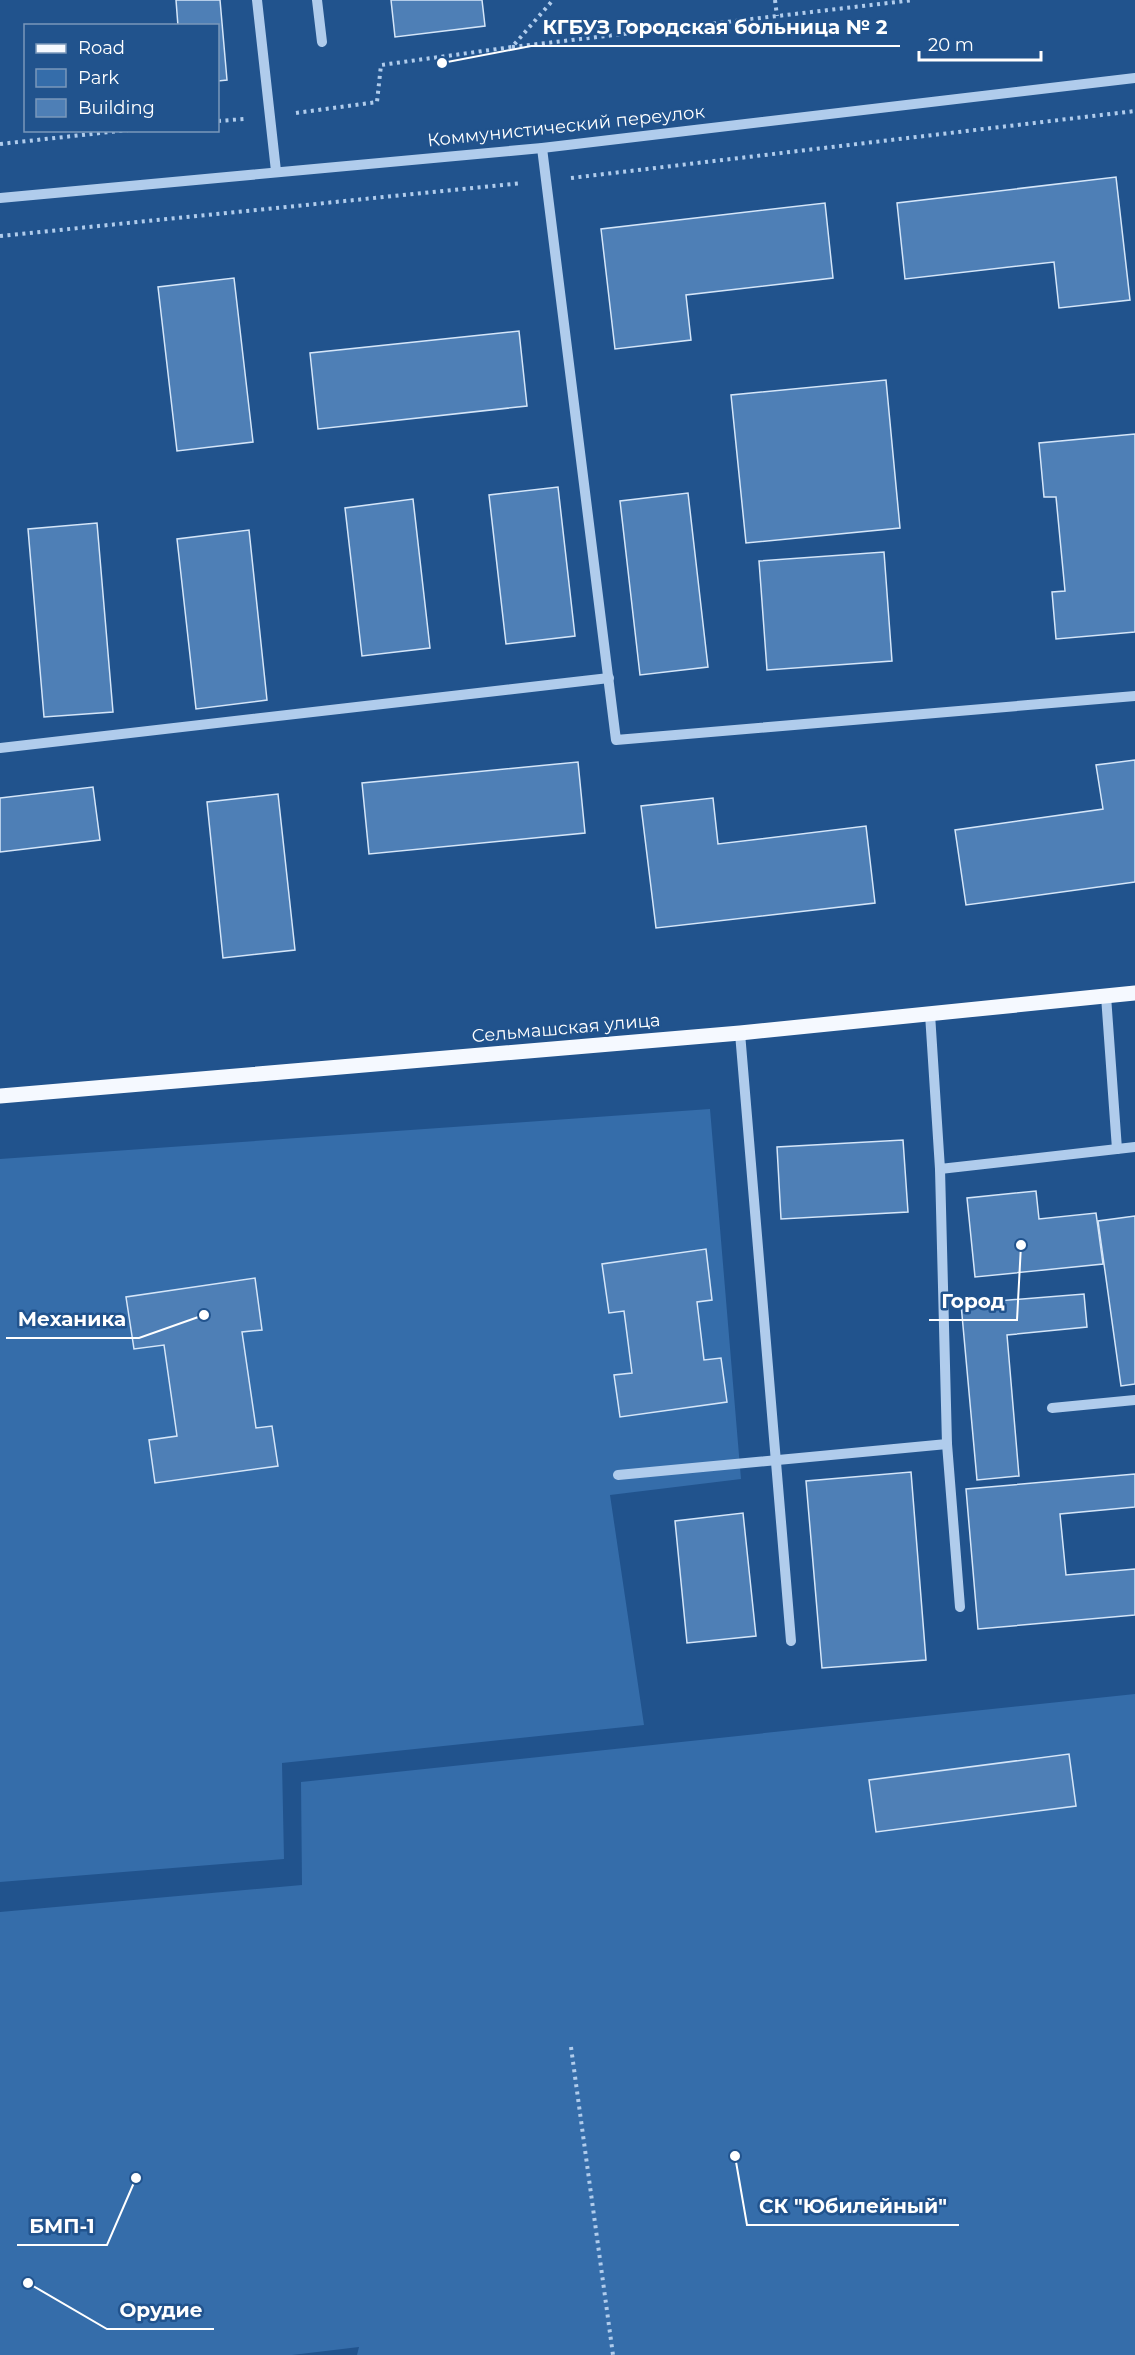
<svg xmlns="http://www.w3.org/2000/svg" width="1135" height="2355" viewBox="0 0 1135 2355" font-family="Montserrat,sans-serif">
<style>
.green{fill:#356daa}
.building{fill:#4e7fb6;stroke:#d5e6f9;stroke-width:1.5}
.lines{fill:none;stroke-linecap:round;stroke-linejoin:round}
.path{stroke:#b0ccec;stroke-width:4;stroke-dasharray:3 4.5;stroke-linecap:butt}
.minor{stroke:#b0ccec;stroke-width:10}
.major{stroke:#f5f9ff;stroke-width:15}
.labels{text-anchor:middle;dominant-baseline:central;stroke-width:5;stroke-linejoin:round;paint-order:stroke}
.street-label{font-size:18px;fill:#fff;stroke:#21538d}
.leader{fill:none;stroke:#fff;stroke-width:2}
.callout-dot{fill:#fff;stroke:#21538d;stroke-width:2}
.callout-label{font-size:20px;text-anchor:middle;font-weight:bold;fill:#fff;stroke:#21538d;stroke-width:5;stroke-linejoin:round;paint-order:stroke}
</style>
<rect width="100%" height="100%" fill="#21538d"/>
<g class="green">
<path d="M710,1109L741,1479L610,1495L644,1725L282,1763L284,1859L0,1882V1159Z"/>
<path d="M1135,1694V2355H357L359,2347L292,2355H0V1912L302,1885L301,1782Z"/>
</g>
<g class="building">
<path d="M176,0H220L227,80L218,81V26H178Z"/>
<path d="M391,0H482L485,26L395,37Z"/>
<path d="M1116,177L1130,300L1059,308L1054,262L905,279L897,203Z"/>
<path d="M825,203L833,278L686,295L691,340L615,349L601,229Z"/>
<path d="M234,278L253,442L177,451L158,287Z"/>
<path d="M519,331L527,406L318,429L310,353Z"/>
<path d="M886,380L900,528L746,543L731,395Z"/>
<path d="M1135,434V632L1056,639L1052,592L1065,591L1056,497H1044L1039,443Z"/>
<path d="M558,487L575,636L506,644L489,495Z"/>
<path d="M688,493L708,667L640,675L620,501Z"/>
<path d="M413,499L430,648L362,656L345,508Z"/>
<path d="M97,523L113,712L44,717L28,529Z"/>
<path d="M249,530L267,700L196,709L177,539Z"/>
<path d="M884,552L892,661L767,670L759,561Z"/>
<path d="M1135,760V882L966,905L955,830L1103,809L1096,765Z"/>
<path d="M578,762L585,833L369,854L362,783Z"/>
<path d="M93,787L100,840L0,852V798Z"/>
<path d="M278,794L295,950L223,958L207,802Z"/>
<path d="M713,798L718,844L866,826L875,903L656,928L641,806Z"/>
<path d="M903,1140L908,1212L781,1219L777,1147Z"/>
<path d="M1036,1191L1039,1219L1096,1213L1103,1264L975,1277L967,1198Z"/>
<path d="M1135,1216V1384L1121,1386L1098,1221Z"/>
<path d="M706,1249L712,1300L697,1302L704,1360L721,1358L727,1402L620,1417L614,1375L632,1373L624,1311L609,1313L602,1264Z"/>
<path d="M255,1278L262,1330L242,1332L256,1428L272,1426L278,1466L155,1483L149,1440L177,1436L164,1345L134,1349L126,1297Z"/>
<path d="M1084,1294L1087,1327L1007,1335L1019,1476L977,1480L961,1304Z"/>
<path d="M911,1472L926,1660L822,1668L806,1481Z"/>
<path d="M1135,1474V1507L1060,1514L1066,1575L1135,1569V1615L978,1629L966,1489Z"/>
<path d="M743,1513L756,1636L687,1643L675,1521Z"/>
<path d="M1069,1754L1076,1806L876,1832L869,1780Z"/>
</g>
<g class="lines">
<g class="path">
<path d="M775,0L777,16"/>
<path d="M512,47L914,0"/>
<path d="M296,113L377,102L381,65L512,47L553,0"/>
<path d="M218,121L244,119"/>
<path d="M0,144L128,130"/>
<path d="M571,178L1135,111"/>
<path d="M0,236L522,183"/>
<path d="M571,2047L613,2355"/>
</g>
<g class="minor">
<path d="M257,0L276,171"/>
<path d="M317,0L322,42"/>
<path d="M542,148L616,740L1135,696"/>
<path d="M0,198L542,148L1135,78"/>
<path d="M0,748L609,678"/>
<path d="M1106,996L1117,1149"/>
<path d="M930,1014L940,1169L1135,1147"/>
<path d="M740,1033L791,1641"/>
<path d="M1052,1408L1135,1400"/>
<path d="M947,1444L960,1607"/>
<path d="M618,1475L947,1444L940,1169"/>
</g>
<path class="major" d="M0,1096L740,1033L1135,993"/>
</g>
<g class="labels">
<g class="street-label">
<text transform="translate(566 126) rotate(-6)">Коммунистический переулок</text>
<text transform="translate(566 1028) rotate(-5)">Сельмашская улица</text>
</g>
</g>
<path class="leader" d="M442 63L531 46H900M1021 1245L1017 1320H929M204 1315L139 1338H6M735 2156L747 2225H959M136 2178L107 2245H17M28 2283L107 2329H214"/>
<g class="callout-dot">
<circle cx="442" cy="63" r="6"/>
<circle cx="1021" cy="1245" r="6"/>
<circle cx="204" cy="1315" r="6"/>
<circle cx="735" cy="2156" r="6"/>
<circle cx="136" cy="2178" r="6"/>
<circle cx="28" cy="2283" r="6"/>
</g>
<g class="callout-label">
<text x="715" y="34">КГБУЗ Городская больница № 2</text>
<text x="973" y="1308">Город</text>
<text x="72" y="1326">Механика</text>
<text x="853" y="2213">СК "Юбилейный"</text>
<text x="62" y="2233">БМП-1</text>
<text x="161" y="2317">Орудие</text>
</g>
<rect x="24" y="24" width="195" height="108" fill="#21538d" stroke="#7a98bb" stroke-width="1.5"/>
<rect x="36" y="44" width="30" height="9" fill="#f5f9ff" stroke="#7a98bb" stroke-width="1.5"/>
<text x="78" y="54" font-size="18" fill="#ffffff">Road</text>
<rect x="36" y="69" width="30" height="18" fill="#356daa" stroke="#7a98bb" stroke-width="1.5"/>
<text x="78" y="84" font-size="18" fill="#ffffff">Park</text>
<rect x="36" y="99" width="30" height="18" fill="#4e7fb6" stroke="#7a98bb" stroke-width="1.5"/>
<text x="78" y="114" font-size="18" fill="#ffffff">Building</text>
<path d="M919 51v9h122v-9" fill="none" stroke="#ffffff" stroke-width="3"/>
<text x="928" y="51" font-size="18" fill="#ffffff" stroke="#21538d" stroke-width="4.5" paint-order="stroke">20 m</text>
</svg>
